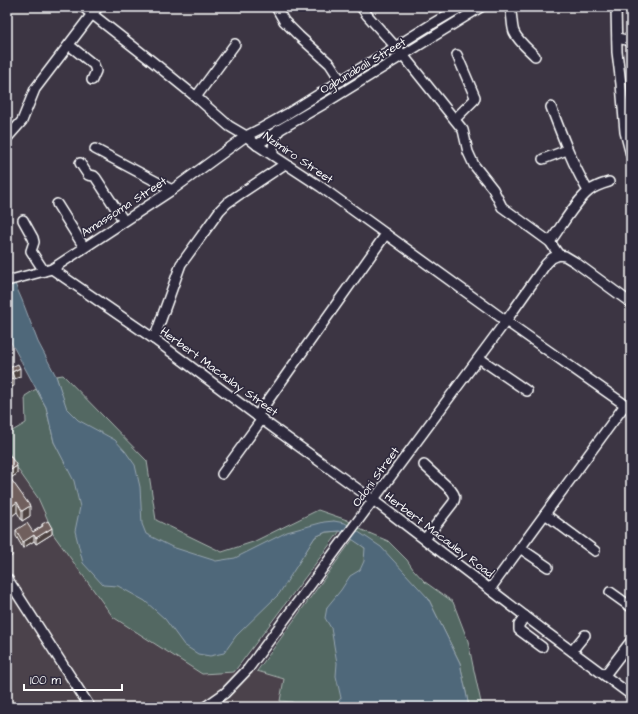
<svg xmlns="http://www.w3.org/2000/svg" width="638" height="714" viewBox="0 0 638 714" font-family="'Architects Daughter',sans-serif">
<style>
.built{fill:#4c424b}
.green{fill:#536862;stroke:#a9b4b0}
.water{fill:#4f677a;stroke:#95a4af}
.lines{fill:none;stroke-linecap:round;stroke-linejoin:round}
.minor-casing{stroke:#fff;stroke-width:12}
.minor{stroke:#2f2a3d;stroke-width:9}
.wall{fill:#605250;stroke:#fff}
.shaded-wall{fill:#4e4241;stroke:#fff}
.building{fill:#705f5d;stroke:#fff}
.labels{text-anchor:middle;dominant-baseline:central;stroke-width:3.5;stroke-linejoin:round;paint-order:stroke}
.street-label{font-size:12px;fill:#fff;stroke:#2f2a3d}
</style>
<rect width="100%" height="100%" fill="#3c3543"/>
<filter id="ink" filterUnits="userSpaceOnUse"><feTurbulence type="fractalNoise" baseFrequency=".025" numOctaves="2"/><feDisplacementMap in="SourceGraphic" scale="8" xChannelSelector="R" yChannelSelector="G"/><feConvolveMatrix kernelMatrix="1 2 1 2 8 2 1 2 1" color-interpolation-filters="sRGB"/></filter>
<g filter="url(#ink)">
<path class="built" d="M7,454L38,498L47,518L53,534L202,674L257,671L284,679L292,702L298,707H7Z"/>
<g class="green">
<path d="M63,375L147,461L156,520L222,552L253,542L318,510L347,520L362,530L388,541L407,560L413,569L425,582L453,602L468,641L473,666L482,707H469L460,663L428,598L334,521L190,597L75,438L56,376Z"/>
<path d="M36,389L46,407L54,442L117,558L293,571L315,537L326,532L340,531L234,672L202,674L113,617L53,534L47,518L38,498L7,454V434L26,423L25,396Z"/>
<path d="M353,539L365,548L449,707H298L292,702L280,701L284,679L257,671Z"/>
</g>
<path class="water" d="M7,272L15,284L22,300L38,342L56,376L67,409L78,420L115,440L125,451L135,465L140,487L142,524L146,534L172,547L216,561L235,558L287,532L324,522L334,521L345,523L381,547L428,598L460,663L469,707H337L336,704L341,698L336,676L337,663L331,628L325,618L327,607L341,590L350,576L360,570L364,561L365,548L340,531L326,532L315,537L279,594L236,636L224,653L210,656L198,654L184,645L165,619L145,601L118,586L103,585L83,563L75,531L80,507L74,481L54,442L46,407L7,335Z"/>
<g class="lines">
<defs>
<g id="minor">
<path d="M83,7L153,62L196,97L229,126L246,136L257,145L321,187L506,321L631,409"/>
<path d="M276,7L284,21L299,36L330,64L341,81"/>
<path d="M361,7L367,15L403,55L463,130L468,152L474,165L493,189L502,207L550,242L559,255"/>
<path d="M509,7C513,14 511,24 514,32C518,41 528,49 535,56"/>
<path d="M616,7L617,52L621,84L625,132L631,155"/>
<path d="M617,38L631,41"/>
<path d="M69,45L94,65L96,71L92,80"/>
<path d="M196,97L235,44"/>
<path d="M551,107C562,136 573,165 588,191"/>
<path d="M455,119L474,100L475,97L457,55"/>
<path d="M7,138L22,121L35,89L92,14L98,7"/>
<path d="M257,145L279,130L327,102L481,7"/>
<path d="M95,149L172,190"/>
<path d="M273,155C272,145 275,138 279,130"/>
<path d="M543,159L567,150"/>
<path d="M80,163L88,175L94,176L96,178L124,221"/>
<path d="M57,204L84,247"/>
<path d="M23,220L33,238L34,242L31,251L44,271"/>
<path d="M550,242C561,227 575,202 589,191C595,186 602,184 609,182"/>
<path d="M559,255L565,256L575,262L631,303"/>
<path d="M52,269L154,339L257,416L373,500L546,632L631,695"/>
<path d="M7,281L52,269L172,190L246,136L262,128L287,114L432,24L461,7"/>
<path d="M154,339L181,264L187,256L220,210L227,203L237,196L285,164"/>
<path d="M479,358L527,391"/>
<path d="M257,416L386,234"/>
<path d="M424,465L451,490C455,495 456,498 453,503L425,539"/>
<path d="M222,474L262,419"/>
<path d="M545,514L595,551"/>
<path d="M520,548L548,567"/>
<path d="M7,578L90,707"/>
<path d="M490,589L625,405"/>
<path d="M610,592L631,607"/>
<path d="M525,616L519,625V630L542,647"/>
<path d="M572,651L585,635"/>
<path d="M605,675L631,641"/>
<path d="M205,707L225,693L248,669L506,321L546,264L552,258L559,255"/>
</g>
</defs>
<use href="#minor" class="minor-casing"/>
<use href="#minor" class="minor"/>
</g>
<g class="wall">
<path d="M7,451L17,474L10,478L30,516L22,521L17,512L9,518L10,529L7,531Z"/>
<path d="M42,524L52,534L36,544L34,541L23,548L16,536V530L33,532L42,526Z"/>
</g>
<g class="shaded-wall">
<path d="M20,368V377L14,379V386L7,389V381L12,372Z"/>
<path d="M8,395V404H7V396Z"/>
<path d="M17,466V474L9,479V471Z"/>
<path d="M17,502V512L7,520V510Z"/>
<path d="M30,506V516L22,521V511Z"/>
<path d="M10,519V529L7,531V521Z"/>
<path d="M52,528V534L36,544V538Z"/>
<path d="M34,535V541L23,548V542Z"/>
<path d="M12,550V556L7,560V554Z"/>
</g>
<g class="building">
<path d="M18,364L20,368L12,372L14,378L7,381V369Z"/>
<path d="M7,451L17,466L9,471L7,469Z"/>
<path d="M7,475H8L30,506L22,511L17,502L7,510V497L11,494L7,488Z"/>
<path d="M7,515L10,519L7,521Z"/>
<path d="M48,521L52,528L36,538L34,535L23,542L16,530L27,523L33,532L43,526L42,524Z"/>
<path d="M9,546L12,550L7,554V547Z"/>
</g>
</g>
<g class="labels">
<g class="street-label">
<text transform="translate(363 66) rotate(-31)">Ogbunabali Street</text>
<text transform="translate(298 158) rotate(34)">Nzimiro Street</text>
<text transform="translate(124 207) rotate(-33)">Amassoma Street</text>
<text transform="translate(219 372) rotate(36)">Herbert Macaulay Street</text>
<text transform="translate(376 477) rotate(-54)">Odoni Street</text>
<text transform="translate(439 535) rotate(37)">Herbert Macauley Road</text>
</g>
</g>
<rect width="638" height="714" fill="none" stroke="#2f2a3d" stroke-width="24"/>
<rect x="12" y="12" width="614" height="690" fill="none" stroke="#fff" stroke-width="1.5" filter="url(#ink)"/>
<path d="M24 684v6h98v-6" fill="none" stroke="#ffffff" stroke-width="2"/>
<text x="30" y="684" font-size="12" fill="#ffffff" stroke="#2f2a3d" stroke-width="3" paint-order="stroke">100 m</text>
</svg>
